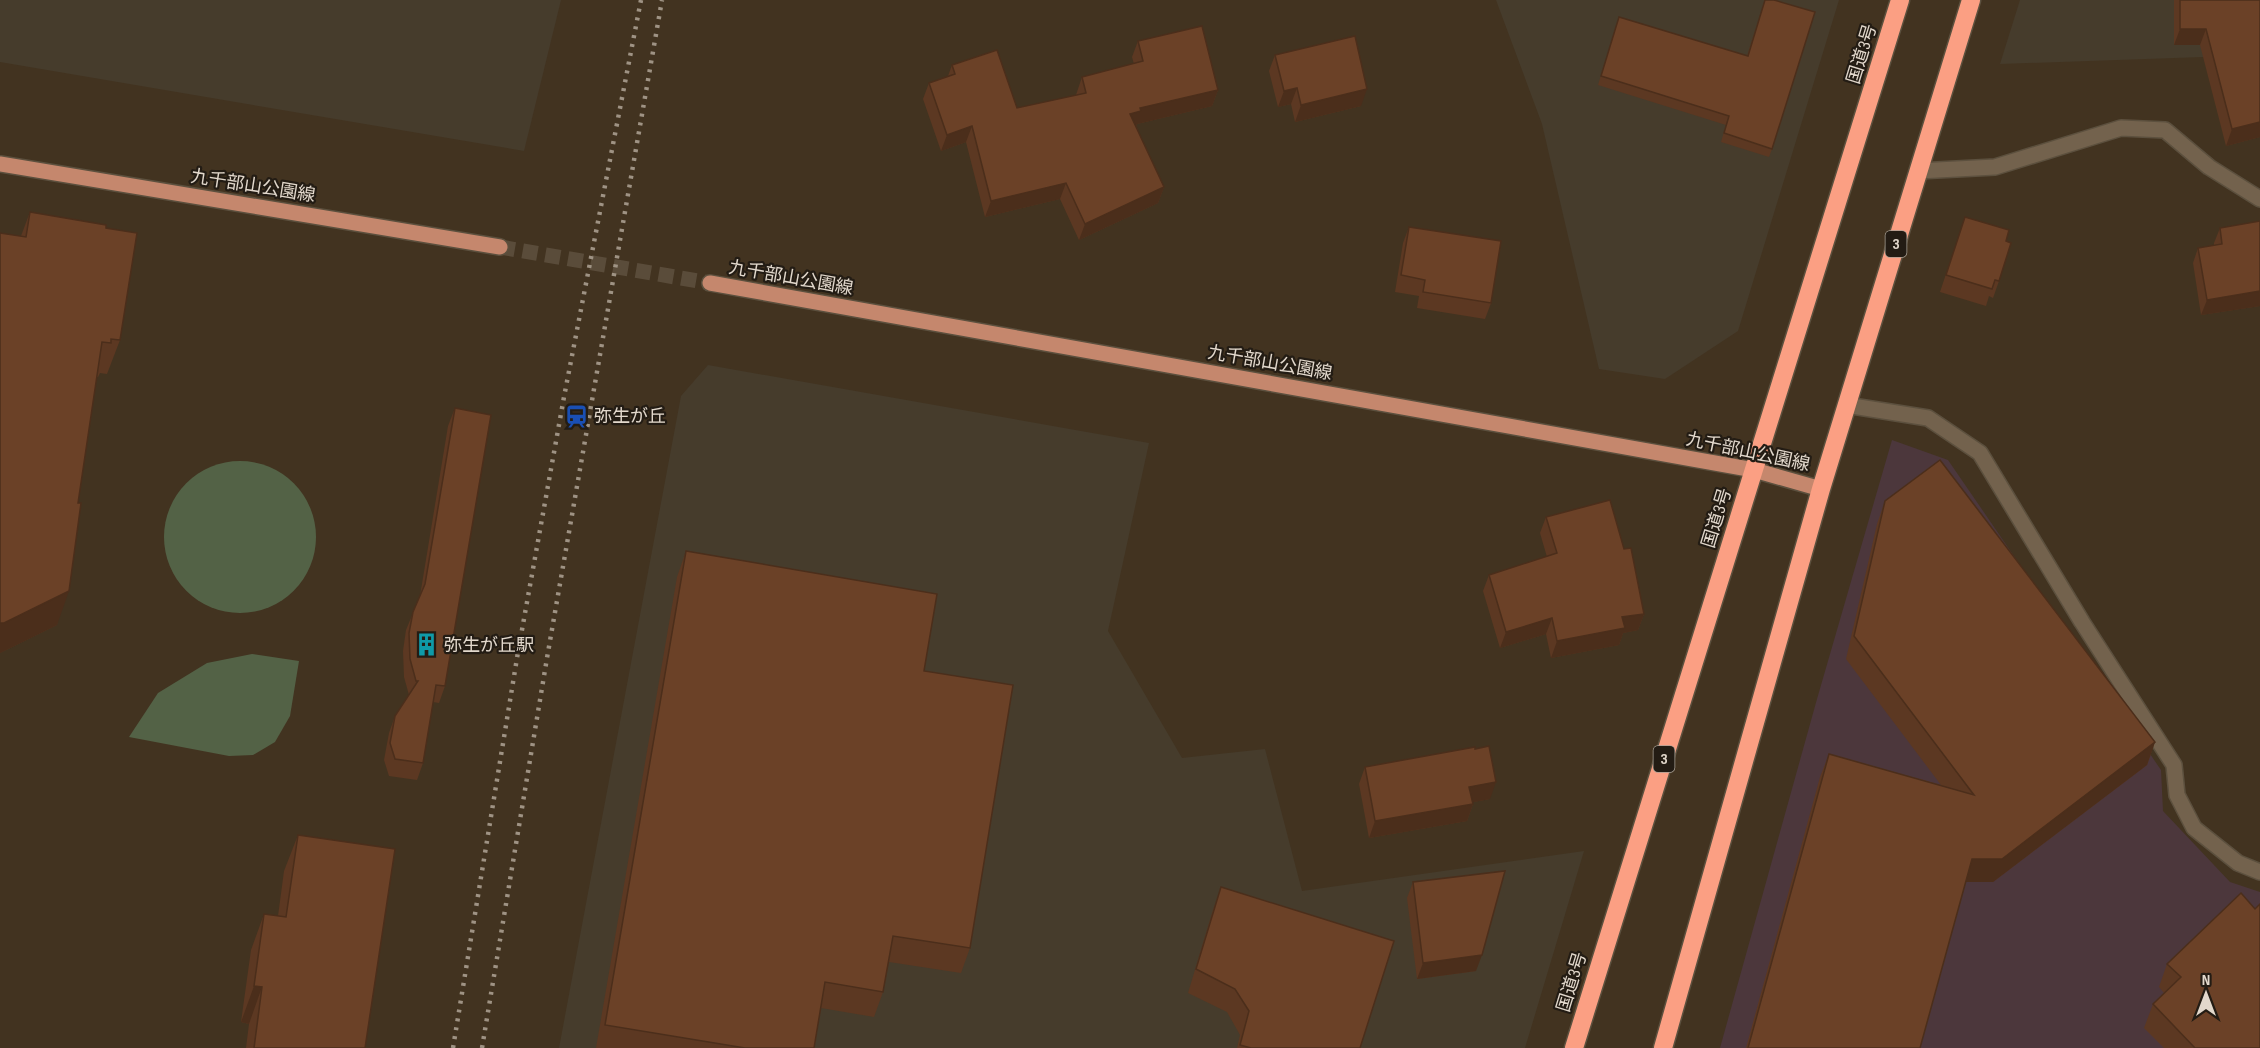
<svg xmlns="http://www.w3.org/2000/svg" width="2260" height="1048" viewBox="0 0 2260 1048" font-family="'Sofia Sans Condensed','Noto Sans JP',sans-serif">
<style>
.commercial{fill:#463c2c}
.industrial{fill:#4c373c}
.green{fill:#536246}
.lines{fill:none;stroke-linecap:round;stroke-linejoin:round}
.major-tunnel{stroke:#5a4c3a;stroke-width:15;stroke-dasharray:15 8;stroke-linecap:butt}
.minor-casing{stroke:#5c503e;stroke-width:18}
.major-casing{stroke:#5c503e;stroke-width:18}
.highway-casing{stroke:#5c503e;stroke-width:21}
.minor{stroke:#73624d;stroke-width:15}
.major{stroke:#c5876d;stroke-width:15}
.highway{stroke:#fb9f83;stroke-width:18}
.rail{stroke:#9f9384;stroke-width:4.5;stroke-dasharray:3 6;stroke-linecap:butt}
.wall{fill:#5c3822}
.shaded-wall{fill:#4b2e1b}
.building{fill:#6b4127;stroke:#4b2e1b;stroke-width:1.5}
.labels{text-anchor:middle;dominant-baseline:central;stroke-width:4.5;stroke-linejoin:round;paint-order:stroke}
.shield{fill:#231c14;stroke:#a9a095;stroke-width:1.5}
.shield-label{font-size:16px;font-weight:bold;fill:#e2d8cc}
.street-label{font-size:18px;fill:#e2d8cc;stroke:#231c14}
.poi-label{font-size:18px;fill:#e2d8cc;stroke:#231c14;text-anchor:start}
</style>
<rect width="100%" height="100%" fill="#423320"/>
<g class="commercial">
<path d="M0,0H561L524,151L0,62Z"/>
<path d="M1496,0H1839L1738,331L1665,379L1599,369L1542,124Z"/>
<path d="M2020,0H2260V55L2000,64Z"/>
<path d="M708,365L1149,443L1108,631L1182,758L1265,749L1302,891L1584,851L1525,1048H559L681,396Z"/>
</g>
<path class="industrial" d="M1892,440L1948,460L2161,770L2163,811L2230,882L2260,892V1048H1720L1817,699Z"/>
<g class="green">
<circle cx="240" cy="537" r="76"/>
<path d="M252,654L299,661L290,716L275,742L253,755L229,756L129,737L158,693L207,663Z"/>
</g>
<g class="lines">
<path class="major-tunnel" d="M500,247L710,283"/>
<defs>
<g id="minor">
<path d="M1918,171L1995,167L2121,128L2165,130L2209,167L2260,199"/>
<path d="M1846,405L1928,418L1980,453L2082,622L2174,765L2177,795L2194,828L2238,863L2260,872"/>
</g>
<g id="major">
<path d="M0,164L500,247"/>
<path d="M710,283L1754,470L1821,489"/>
</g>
<g id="highway">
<path d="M1574,1048L1900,0"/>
<path d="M1663,1048L1821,489L1971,0"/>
</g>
</defs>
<use href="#minor" class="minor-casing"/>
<use href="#major" class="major-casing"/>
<use href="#highway" class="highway-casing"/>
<use href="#minor" class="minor"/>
<use href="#major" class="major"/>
<use href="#highway" class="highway"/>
<g class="rail">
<path d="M453,1048L518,652L564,397L641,0"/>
<path d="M482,1048L547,658L662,0"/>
</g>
</g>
<g class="wall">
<path d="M1765,0L1772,149L1769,157L1721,142L1726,125L1598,85L1616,26L1747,56Z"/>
<path d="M2174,0H2260V137L2226,146L2200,45H2174Z"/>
<path d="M1138,41L1218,90L1212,106L1137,124L1136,126L1164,187L1158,203L1079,240L1060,199L985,217L966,142L941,151L923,99L929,83L948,76L952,65L1017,108L1076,95L1082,77L1134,64L1132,57Z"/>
<path d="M1275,55L1361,106L1295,122L1291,104L1278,107L1269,71Z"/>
<path d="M30,212L106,228L120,340L107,374L100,373L98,377H97L57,625L0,653V233L21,236Z"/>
<path d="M1965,217L2006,241L1999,281L1993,298L1989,296L1986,306L1940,292Z"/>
<path d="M2260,221V306L2201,315L2193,263L2198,248L2214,245V243L2220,228Z"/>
<path d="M1409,227L1491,303L1485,319L1417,308L1419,296L1395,292L1403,243Z"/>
<path d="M455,408L445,686L439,703L433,702L423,763L417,780L389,776L384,760L389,733L395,716L409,695L404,677L403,651L406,630L420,596L448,426Z"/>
<path d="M1885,501L2155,742L2147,765L1993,882H1966L1920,1048H1746L1820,777L1829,754L1941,785L1846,659L1877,524Z"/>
<path d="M1546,517L1624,549L1644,614L1638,630L1623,633L1619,645L1551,658L1546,634L1500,648L1483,591L1489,575L1547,557L1540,533Z"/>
<path d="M686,551L924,671L970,948L961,973L889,962L883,992L874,1017L821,1008L814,1048H596L677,577Z"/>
<path d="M1365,767L1490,799L1473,802V804L1467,821L1369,838L1359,784Z"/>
<path d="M298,835L365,1048H246L249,1024L241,1022L251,950L264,914L278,916L284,871Z"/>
<path d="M1413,882L1476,971L1417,979L1407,898Z"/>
<path d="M1221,887L1360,1048H1237L1240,1035L1227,1012L1188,993L1213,910Z"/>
<path d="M2255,909L2260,1048H2164L2144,1028L2153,1004L2164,993L2159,987L2167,964Z"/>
</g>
<g class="shaded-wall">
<path d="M2180,29H2206L2200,45H2174Z"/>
<path d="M1297,88L1291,104L1278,107L1284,91Z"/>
<path d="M1367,89L1361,106L1295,122L1301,105Z"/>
<path d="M1218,90L1212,106L1137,124L1135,128L1130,114L1140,108Z"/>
<path d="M2260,122V137L2226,146L2232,129Z"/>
<path d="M972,126L966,142L941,151L947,135Z"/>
<path d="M1066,183L1060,199L985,217L991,201Z"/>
<path d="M1164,187L1158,203L1079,240L1085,224Z"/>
<path d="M2260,291V306L2201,315L2207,300Z"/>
<path d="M69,591L57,625L0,653V623Z"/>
<path d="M1644,614L1638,630L1623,633L1619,645L1551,658L1557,641L1622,617Z"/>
<path d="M1552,618L1546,634L1500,648L1506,632Z"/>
<path d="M2155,742L2147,765L1993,882H1964L1972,859Z"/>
<path d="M1496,782L1490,799L1463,804L1469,787Z"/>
<path d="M1473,804L1467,821L1369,838L1375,821Z"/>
<path d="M1482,955L1476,971L1417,979L1423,963Z"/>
<path d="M254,986L262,987L249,1024L241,1022Z"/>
</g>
<g class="building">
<path d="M1765,0H1774L1815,12L1772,149L1724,133L1729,116L1601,76L1619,17L1748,56Z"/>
<path d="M2180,0H2260V122L2232,129L2206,29H2180Z"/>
<path d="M1202,26L1218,90L1140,108L1141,111L1130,114L1164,187L1085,224L1066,183L991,201L972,126L947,135L929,83L955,74L952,65L997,50L1017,108L1086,93L1082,77L1143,61L1138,41Z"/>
<path d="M1355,36L1367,89L1301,105L1297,88L1284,91L1275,55Z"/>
<path d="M30,212L106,225V228L137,233L120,340L111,339V343L102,342L78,503H81L69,591L4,623H0V233L26,237Z"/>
<path d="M1965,217L2009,230L2006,241L2011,243L1999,281L1995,280L1992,289L1946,275Z"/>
<path d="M2260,221V291L2207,300L2198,248L2222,244L2220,228Z"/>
<path d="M1409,227L1501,241L1491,303L1423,292L1425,280L1401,275Z"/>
<path d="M455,408L491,415L445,686L436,685L423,763L395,759L390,743L395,716L418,681H416L410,659L409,633L413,612L425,584Z"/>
<path d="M1940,460L2155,742L2002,859H1972L1920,1048H1748L1829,754L1974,795L1854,636L1885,501Z"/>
<path d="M1610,500L1624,549L1631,548L1644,614L1622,617L1625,628L1557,641L1552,618L1506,632L1489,575L1557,553L1546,517Z"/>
<path d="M686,551L937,594L924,671L1013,685L970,948L893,936L883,992L825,982L814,1048H745L605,1025Z"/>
<path d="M1489,746L1496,782L1469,787L1473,804L1375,821L1365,767L1475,747V749Z"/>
<path d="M298,835L395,849L365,1048H254L262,987L254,986L264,914L286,917Z"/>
<path d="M1505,871L1482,955L1423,963L1413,882Z"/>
<path d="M1221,887L1394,941L1360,1048H1251L1240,1045L1249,1011L1235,989L1196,969Z"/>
<path d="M2241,893L2255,909L2260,904V1048H2195L2153,1004L2181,977L2167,964Z"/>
</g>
<defs>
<symbol id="station-bare" viewBox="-9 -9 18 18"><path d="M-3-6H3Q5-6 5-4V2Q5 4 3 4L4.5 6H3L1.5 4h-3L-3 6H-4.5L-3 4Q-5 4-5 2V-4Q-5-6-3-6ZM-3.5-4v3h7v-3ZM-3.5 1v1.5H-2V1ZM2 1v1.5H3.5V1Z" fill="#1a4fb4" stroke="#231c14" stroke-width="2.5" paint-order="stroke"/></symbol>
<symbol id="building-bare" viewBox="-9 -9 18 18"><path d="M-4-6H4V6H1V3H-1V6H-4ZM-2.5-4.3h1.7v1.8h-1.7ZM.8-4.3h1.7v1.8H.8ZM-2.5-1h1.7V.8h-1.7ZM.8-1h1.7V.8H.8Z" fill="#0f9aa8" stroke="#231c14" stroke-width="2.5" paint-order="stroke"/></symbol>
</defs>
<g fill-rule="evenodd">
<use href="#station-bare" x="560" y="400" width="33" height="33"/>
<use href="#building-bare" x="410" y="628" width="33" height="33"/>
</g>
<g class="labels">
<g class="shield">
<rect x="1885.5" y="231" width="21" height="26" rx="4.5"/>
<rect x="1653.5" y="746" width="21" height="26" rx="4.5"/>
</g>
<g class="shield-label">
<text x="1896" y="244">3</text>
<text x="1664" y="759">3</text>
</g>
<g class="street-label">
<text transform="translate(1862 54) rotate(-73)">国道3号</text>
<text transform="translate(253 186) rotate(9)">九千部山公園線</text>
<text transform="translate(791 278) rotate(10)">九千部山公園線</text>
<text transform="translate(1270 363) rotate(10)">九千部山公園線</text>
<text transform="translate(1748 452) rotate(12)">九千部山公園線</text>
<text transform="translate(1717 518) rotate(-73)">国道3号</text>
<text transform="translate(1572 982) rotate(-73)">国道3号</text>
</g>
<g class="poi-label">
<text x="594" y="416">弥生が丘</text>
<text x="444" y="645">弥生が丘駅</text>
</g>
</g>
<g transform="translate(2206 994)" stroke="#231c14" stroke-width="4.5" paint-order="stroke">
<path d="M0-4.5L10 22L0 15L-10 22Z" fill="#e2d8cc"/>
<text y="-9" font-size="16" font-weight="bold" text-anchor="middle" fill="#e2d8cc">N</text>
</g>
</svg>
